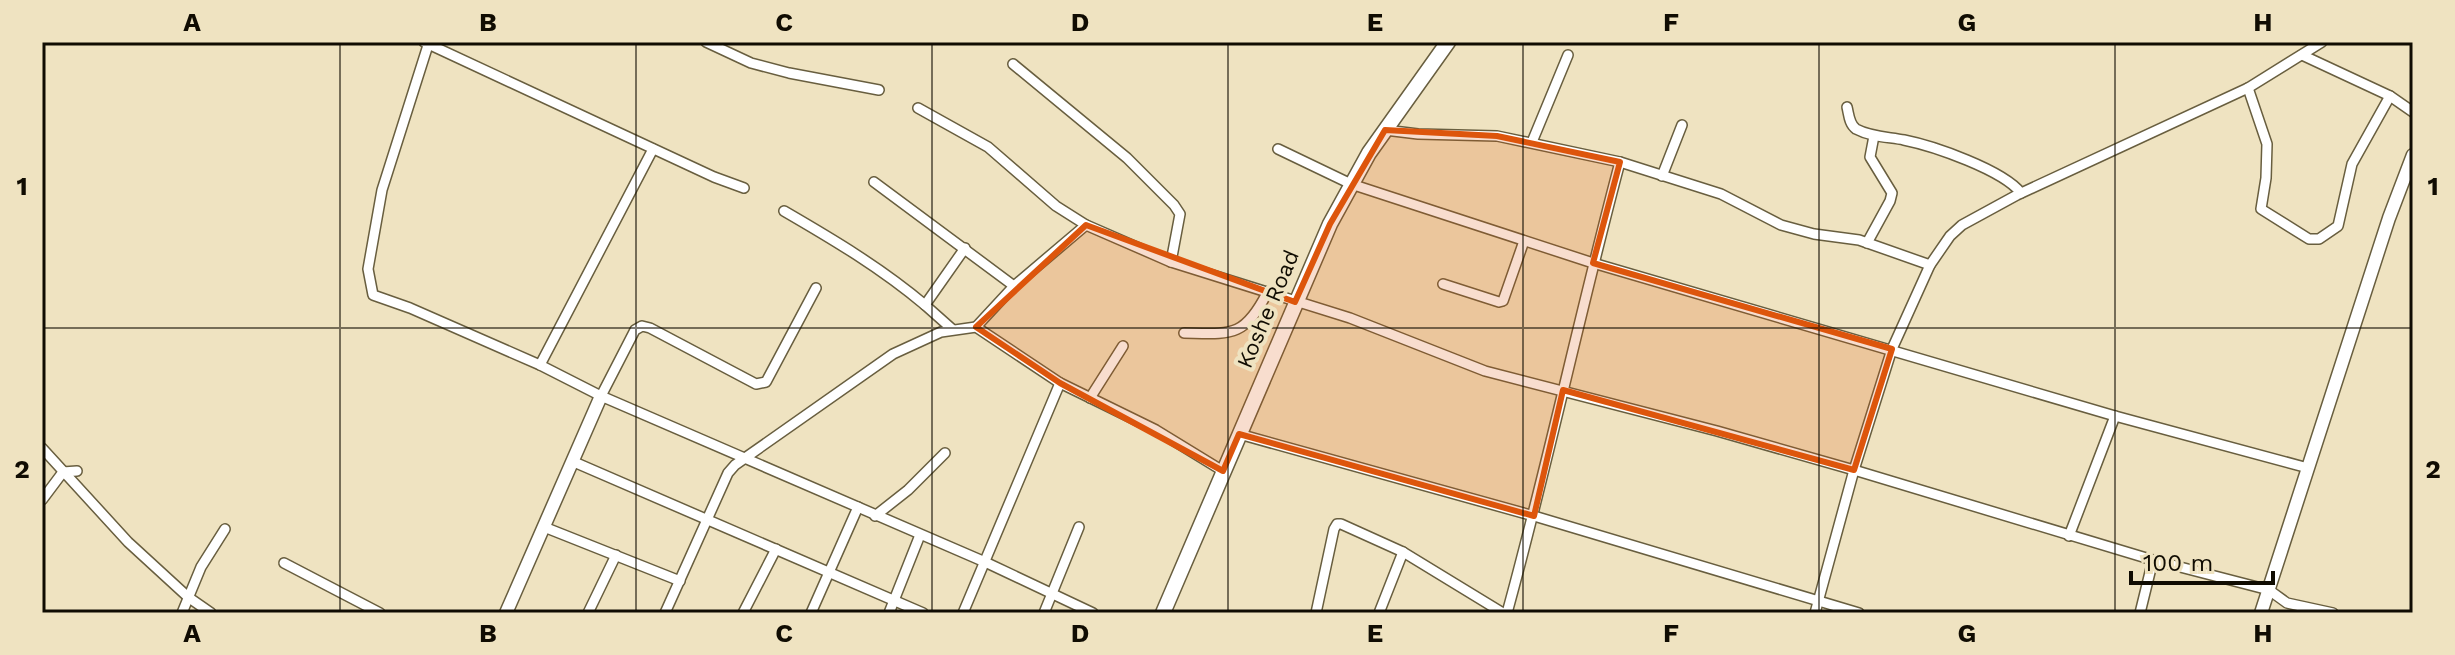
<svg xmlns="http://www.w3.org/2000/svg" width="2455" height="655" viewBox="0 0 2455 655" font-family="'Work Sans',sans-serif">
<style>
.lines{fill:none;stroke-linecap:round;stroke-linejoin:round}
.street-casing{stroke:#685e3f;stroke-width:12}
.secondary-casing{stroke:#685e3f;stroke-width:15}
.primary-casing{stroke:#685e3f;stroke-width:17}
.street{stroke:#fff;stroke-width:9}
.secondary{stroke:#fff;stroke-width:12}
.primary{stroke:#fff;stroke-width:14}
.marked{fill:#dd550c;fill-opacity:0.2;stroke:#dd550c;stroke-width:6;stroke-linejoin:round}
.grid{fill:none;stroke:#100c02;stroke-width:2;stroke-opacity:0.55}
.labels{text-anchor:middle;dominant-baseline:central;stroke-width:8;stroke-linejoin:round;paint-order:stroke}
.street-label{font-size:22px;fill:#100c02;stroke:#efe3c1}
.neatline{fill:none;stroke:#100c02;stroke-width:3}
.grid-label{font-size:26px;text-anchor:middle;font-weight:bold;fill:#100c02}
</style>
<rect width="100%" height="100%" fill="#efe3c1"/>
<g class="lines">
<defs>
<g id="street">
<path d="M424,42L714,177L744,188"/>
<path d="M429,42L382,190L368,269L373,295L410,308L540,365L601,396L985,562L1093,613"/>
<path d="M706,42L751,63L789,73L879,90"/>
<path d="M2302,55L2390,96L2413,112"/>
<path d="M1013,64L1127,158L1174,205L1180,214L1171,262"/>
<path d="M2248,88L2267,144L2266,178L2261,209L2309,239H2319L2338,226L2352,164L2390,96"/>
<path d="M1847,107C1849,115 1849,124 1856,129C1871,137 1889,137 1904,140C1934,146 2003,170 2021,193"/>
<path d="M918,108L988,147L1056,206L1086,225L1171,262L1350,318L1485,371L1717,431L1854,470L2153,560L2269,590L2287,603L2333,613"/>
<path d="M1385,130L1418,134L1497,136L1620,162L1721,194L1781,225L1814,234L1859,240L1930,265"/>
<path d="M1532,142L1568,55"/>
<path d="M1278,149L1351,184L1593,263L2115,416L2308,468"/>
<path d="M1662,176L1682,125"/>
<path d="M874,182L1014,286"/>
<path d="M784,211C834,240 881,268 925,305L965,248"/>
<path d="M1867,243L1890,201L1892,193L1870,157L1874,136"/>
<path d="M1443,284L1499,302L1503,301L1524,241"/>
<path d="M925,305L952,329"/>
<path d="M976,327L1014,286L1086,225"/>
<path d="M1184,333C1231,334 1244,338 1267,293"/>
<path d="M540,365L653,149"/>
<path d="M601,396L635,330L642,326L650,328L756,384L766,382L816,288"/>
<path d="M1090,398L1123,346"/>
<path d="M1239,434L1534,516L1859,613"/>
<path d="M42,448L128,542L188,597L211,613"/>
<path d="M574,462L923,613"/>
<path d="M42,500L63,472L77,471"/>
<path d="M875,516L908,490L945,453"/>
<path d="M544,527L680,581"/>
<path d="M2069,536L2115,416"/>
<path d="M284,563L380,613"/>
<path d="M182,613L201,567L225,529"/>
<path d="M588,613L616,555"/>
<path d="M665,613L728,473L735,465L893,354L941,332L976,327L1060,383L1156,430L1223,471"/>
<path d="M743,613L776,549"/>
<path d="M811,613L858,507"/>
<path d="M889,613L920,535"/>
<path d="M963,613L1060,383"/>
<path d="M1044,613L1079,527"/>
<path d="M1316,613L1334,529L1337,524H1341L1403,552L1503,613"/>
<path d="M1379,613L1403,552"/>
<path d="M1507,613C1548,464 1580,312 1620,162"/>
<path d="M1815,613L1854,470L1892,349L1930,265L1950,236L1962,225L2017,195L2248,88L2322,42"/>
<path d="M2140,613L2153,560"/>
</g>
<g id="secondary">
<path d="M506,613L601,396"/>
<path d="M2261,613L2389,218L2413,155"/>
</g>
<path id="primary" d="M1163,613L1330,224L1369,153L1448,42"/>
</defs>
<use href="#street" class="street-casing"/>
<use href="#secondary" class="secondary-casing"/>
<use href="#primary" class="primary-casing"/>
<use href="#street" class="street"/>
<use href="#secondary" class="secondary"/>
<use href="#primary" class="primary"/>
</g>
<path class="marked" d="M1385,130L1497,136L1620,162L1593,263L1892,349L1854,470L1563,390L1534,516L1239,434L1223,471L1060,383L976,327L1086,225L1295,302L1330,224Z"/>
<path class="grid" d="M340,42V613M636,42V613M932,42V613M1228,42V613M1523,42V613M1819,42V613M2115,42V613M42,328H2413"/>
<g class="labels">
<g class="street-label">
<text transform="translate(1268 309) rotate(-67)">Koshe Road</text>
</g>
</g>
<rect width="2455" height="655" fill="none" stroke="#efe3c1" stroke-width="88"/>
<path d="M2131 571v12h142v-12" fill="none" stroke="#100c02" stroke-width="4"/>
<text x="2143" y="571" font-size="24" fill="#100c02" stroke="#efe3c1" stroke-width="6" paint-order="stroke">100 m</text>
<rect x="44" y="44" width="2367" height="567" class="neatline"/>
<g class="grid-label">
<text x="192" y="31">A</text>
<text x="488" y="31">B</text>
<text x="784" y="31">C</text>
<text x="1080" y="31">D</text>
<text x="1375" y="31">E</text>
<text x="1671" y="31">F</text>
<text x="1967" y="31">G</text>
<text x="2263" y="31">H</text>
<text x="22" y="195">1</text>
<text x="2433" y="195">1</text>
<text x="22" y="478">2</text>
<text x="2433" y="478">2</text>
<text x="192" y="642">A</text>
<text x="488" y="642">B</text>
<text x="784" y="642">C</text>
<text x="1080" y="642">D</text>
<text x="1375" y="642">E</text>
<text x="1671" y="642">F</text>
<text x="1967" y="642">G</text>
<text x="2263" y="642">H</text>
</g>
</svg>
